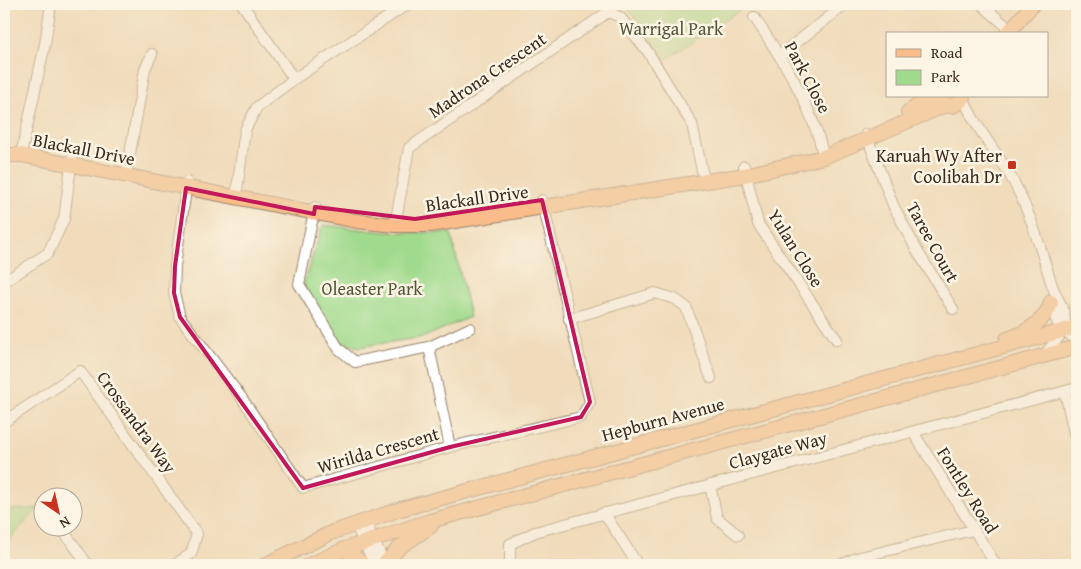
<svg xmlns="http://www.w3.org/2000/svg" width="1081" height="569" viewBox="0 0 1081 569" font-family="'Gentium Book Plus',serif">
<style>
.green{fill:#a0da8d;stroke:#6e8256}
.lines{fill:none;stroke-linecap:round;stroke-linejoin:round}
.minor-casing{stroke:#96836c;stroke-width:12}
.major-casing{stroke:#96836c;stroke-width:16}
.minor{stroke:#fff;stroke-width:10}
.major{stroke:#f9bc8a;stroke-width:14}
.marked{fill:none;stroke:#c2185b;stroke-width:4;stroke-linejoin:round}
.poi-dot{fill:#c8321e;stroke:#fcf5e5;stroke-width:2}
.labels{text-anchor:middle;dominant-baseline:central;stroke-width:5;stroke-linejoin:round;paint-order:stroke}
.park-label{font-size:18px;fill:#54563a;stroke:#fcf5e5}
.street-label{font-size:18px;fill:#3b2a1e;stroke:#fcf5e5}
.poi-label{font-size:18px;fill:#3b2a1e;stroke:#fcf5e5;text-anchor:end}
</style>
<rect width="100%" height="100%" fill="#fcf5e5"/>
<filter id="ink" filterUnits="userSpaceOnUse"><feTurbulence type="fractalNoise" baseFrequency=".02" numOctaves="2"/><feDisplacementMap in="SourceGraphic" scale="10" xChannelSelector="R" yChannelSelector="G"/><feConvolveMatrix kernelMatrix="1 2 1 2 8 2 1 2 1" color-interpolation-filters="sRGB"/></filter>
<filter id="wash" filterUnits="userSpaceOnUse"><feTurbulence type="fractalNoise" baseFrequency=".0096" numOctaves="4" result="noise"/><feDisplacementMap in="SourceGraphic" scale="20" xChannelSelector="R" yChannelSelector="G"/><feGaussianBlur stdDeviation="1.12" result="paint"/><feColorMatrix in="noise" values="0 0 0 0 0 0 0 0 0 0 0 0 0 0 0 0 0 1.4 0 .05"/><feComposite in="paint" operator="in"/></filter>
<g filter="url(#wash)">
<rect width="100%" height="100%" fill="#f0dcbb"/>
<g class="green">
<path d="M625,4H749L665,60Z"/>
<path d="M323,225L385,232L451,233L470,317L424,337L358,347L336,340L303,285Z"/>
<path d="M38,508L4,546V510Z"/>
</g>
</g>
<g filter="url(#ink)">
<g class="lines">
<defs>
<g id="minor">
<path d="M242,4L294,79"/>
<path d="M981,4L1014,33"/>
<path d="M754,17C785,63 811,103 824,157"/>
<path d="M780,55L846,4"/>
<path d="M963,97C974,125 993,147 1008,172C1029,207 1039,244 1051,282C1054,295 1066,308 1065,322C1065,333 1050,348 1043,356"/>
<path d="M866,134L893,205L916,249L953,309"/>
<path d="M21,155L45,44L51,4"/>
<path d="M744,166L758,224L837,340"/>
<path d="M126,176L145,69L152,54"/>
<path d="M187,182L175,266L174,293L180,317L241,397L303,488L450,447L581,417L590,402L542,200"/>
<path d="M236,198L245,130L257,107L294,79L408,4"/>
<path d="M315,207L299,284L339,349L355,362L429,347L470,328"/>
<path d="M395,225L409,148L608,12L620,17L648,52L692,124L704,180"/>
<path d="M4,282L48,253L64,219L72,158"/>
<path d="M1051,300C1055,322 1058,329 1077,339"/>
<path d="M569,319L655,293L675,299L686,307L711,378"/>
<path d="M429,347L450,447"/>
<path d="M1065,392L1077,447"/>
<path d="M4,422L80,371L197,534L191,554L174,565"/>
<path d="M913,432L996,565"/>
<path d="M710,485L717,518L738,535"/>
<path d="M604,513L638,565"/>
<path d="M365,521L385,565"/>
<path d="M355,524L375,565"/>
<path d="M60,526L88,565"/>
<path d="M510,565V544L535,532L1077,388"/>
<path d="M840,565L856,558L973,530"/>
</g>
<g id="major">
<path d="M1007,34L1033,4"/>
<path d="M940,101C949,109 959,107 963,96"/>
<path d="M908,112L933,96"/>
<path d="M4,155H21L357,221L395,225H430L745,175L824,157L946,105"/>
<path d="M1007,339C1025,334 1047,320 1051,302"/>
<path d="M345,549L364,565"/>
<path d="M384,564L400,547L431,526"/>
<path d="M265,565L333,532L401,509L1077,327"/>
<path d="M309,565L345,549L430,521L1077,347"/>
</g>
</defs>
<use href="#minor" class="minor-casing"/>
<use href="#major" class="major-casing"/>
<use href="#minor" class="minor"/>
<use href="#major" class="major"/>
</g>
</g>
<path d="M0 0H1081V569H0ZM186,188L314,214L315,207L415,219L542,200L590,402L581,417L450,447L303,488L180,317L174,293L175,266Z" fill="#f0dcbb" fill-opacity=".55" fill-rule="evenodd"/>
<path class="marked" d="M186,188L314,214L315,207L415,219L542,200L590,402L581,417L450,447L303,488L180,317L174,293L175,266Z"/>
<rect class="poi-dot" x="1007" y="160" width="10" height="10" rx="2.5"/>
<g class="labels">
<g class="park-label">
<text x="671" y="28">Warrigal Park</text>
<text x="372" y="288">Oleaster Park</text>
</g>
<g class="street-label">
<text transform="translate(487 75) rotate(-34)">Madrona Crescent</text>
<text transform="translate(808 77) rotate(62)">Park Close</text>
<text transform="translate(84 149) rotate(11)">Blackall Drive</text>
<text transform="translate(477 198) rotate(-8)">Blackall Drive</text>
<text transform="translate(933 242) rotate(61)">Taree Court</text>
<text transform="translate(796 248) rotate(58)">Yulan Close</text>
<text transform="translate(663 419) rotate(-15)">Hepburn Avenue</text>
<text transform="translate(137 422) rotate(54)">Crossandra Way</text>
<text transform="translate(378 450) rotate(-16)">Wirilda Crescent</text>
<text transform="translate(778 450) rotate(-15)">Claygate Way</text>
<text transform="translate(968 490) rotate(58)">Fontley Road</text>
</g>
<g class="poi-label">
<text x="1002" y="155">Karuah Wy After<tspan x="1002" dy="21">Coolibah Dr</tspan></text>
</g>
</g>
<rect width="1081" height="569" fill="none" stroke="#fcf5e5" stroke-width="20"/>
<rect x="886" y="32" width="162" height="65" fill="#fcf5e5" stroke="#afa495"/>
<rect x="896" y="49" width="25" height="8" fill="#f9bc8a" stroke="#afa495"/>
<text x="931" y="58" font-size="15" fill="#3b2a1e">Road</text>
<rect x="896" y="70" width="25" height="15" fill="#a0da8d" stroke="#afa495"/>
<text x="931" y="82" font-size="15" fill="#3b2a1e">Park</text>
<g transform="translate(58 512) rotate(146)"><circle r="24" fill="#fcf5e5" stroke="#afa495"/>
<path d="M0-4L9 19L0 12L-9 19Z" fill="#c8321e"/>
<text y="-8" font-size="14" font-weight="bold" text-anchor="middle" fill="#3b2a1e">N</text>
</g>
</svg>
